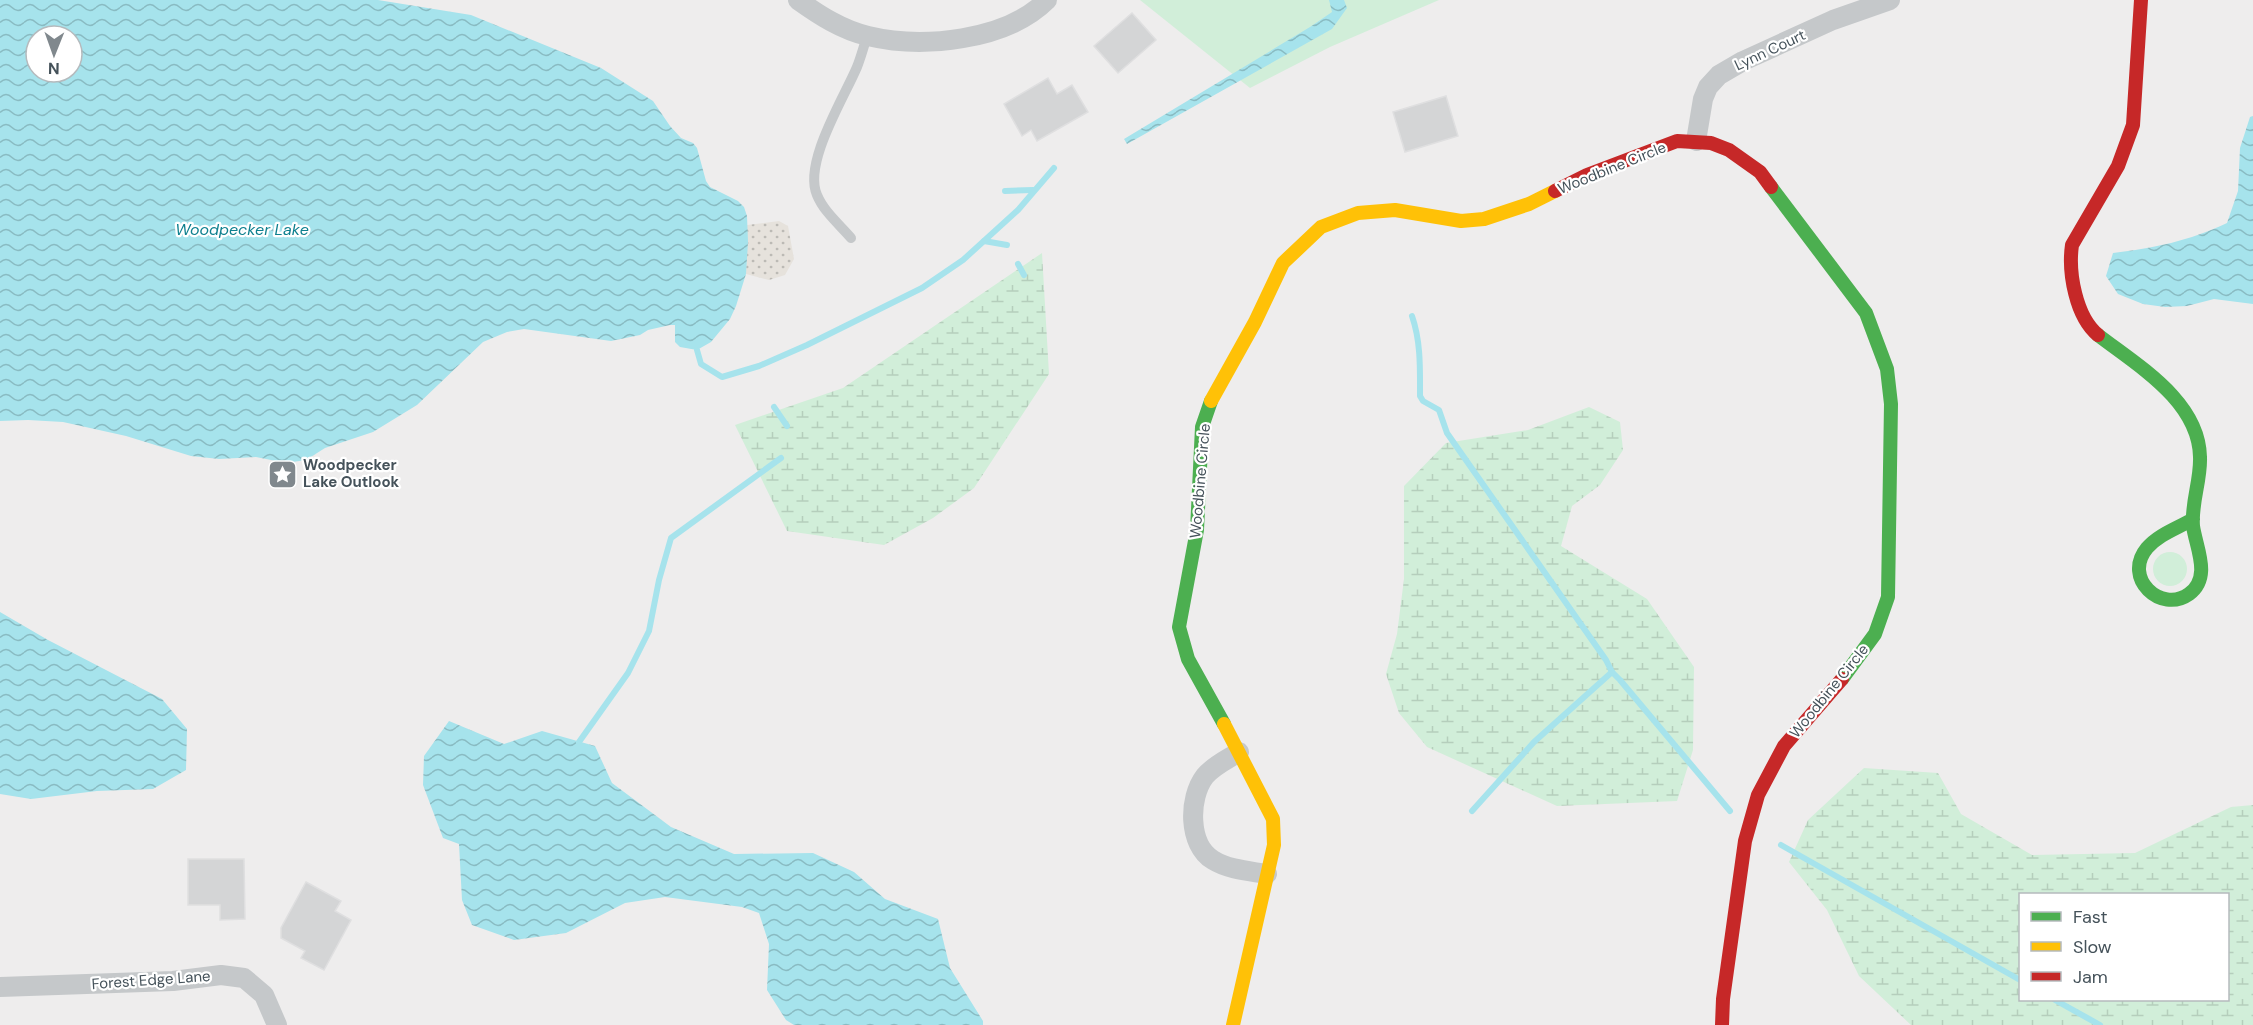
<svg xmlns="http://www.w3.org/2000/svg" width="2253" height="1025" viewBox="0 0 2253 1025" font-family="'DM Sans',sans-serif">
<style>
.grass{fill:#d1eed9}
.wetland{fill:url(#wetland-marsh);fill-rule:evenodd}
.sand{fill:url(#sand-dots)}
.water{fill:url(#water-waves);fill-rule:evenodd}
.lines{fill:none;stroke-linecap:round;stroke-linejoin:round}
.stream{stroke:#a6e3ec;stroke-width:6}
.building{fill:#d4d5d6;stroke:#dfdfe0;stroke-width:1.5}
.lane{stroke:#c5c8ca;stroke-width:10}
.street{stroke:#c5c8ca;stroke-width:20}
.fast{stroke:#4caf50;stroke-width:14}
.slow{stroke:#ffc107;stroke-width:14}
.jam{stroke:#c62828;stroke-width:14}
.labels{text-anchor:middle;dominant-baseline:central;stroke-width:4.5;stroke-linejoin:round;paint-order:stroke}
.street-label{font-size:15px;fill:#45525a;stroke:#fff}
.poi-label{font-size:15px;font-weight:bold;fill:#45525a;stroke:#fff;text-anchor:start}
.water-label{font-size:16px;font-style:italic;fill:#0e808f;stroke:#fff}
</style>
<defs>
<pattern id="wetland-marsh" width="20" height="14" patternUnits="userSpaceOnUse" patternTransform="scale(1.5)"><rect width="20" height="14" fill="#d1eed9"/><path d="M1 5h8M5 5V1M11 12h8M15 12V8" fill="none" stroke="#b5cebc"/></pattern>
<pattern id="sand-dots" width="8" height="8" patternUnits="userSpaceOnUse" patternTransform="scale(1.5)"><rect width="8" height="8" fill="#e6e2dc"/><path d="M2 2h.1M6 6h.1" fill="none" stroke="#bcbab5" stroke-width="1.8" stroke-linecap="round"/></pattern>
<pattern id="water-waves" width="16" height="10" patternUnits="userSpaceOnUse" patternTransform="scale(1.5)"><rect width="16" height="10" fill="#a6e3ec"/><path d="M0 5q4-4 8 0t8 0" fill="none" stroke="#89bbc2"/></pattern>
</defs>
<rect width="100%" height="100%" fill="#eeeded"/>
<g class="grass">
<path d="M1140,0H1439L1330,47L1250,88Z"/>
<circle cx="2170" cy="569" r="17"/>
</g>
<g class="wetland">
<path d="M1042,253L1049,374L974,488L933,518L884,545L787,531L735,425L843,388Z"/>
<path d="M1589,407L1620,422L1623,450L1600,485L1572,506L1561,546L1647,599L1694,667L1693,750L1677,801L1557,806L1427,747L1399,713L1386,674L1397,634L1404,579V486L1446,443L1528,430Z"/>
<path d="M1864,768L1938,773L1961,814L2032,855L2135,853L2231,807L2253,805V1025H1911L1859,976L1827,910L1789,862L1808,820ZM2228,894V1000H2020V894Z"/>
</g>
<path class="sand" d="M779,221L788,226L794,259L785,275L769,280L746,274L747,225Z"/>
<g class="water">
<path d="M0,0H378L471,15L601,68L653,101L670,126L681,138L693,143L697,148L706,181L710,187L738,201L744,207L747,216L748,242L746,274L736,306L730,319L711,342L697,350L680,347L675,342V325H670L648,330L640,335L611,341L524,329L507,332L483,342L417,405L373,432L325,448L306,460L286,463L256,457L219,459L191,456L126,436L63,422L28,420L0,421ZM36,36H72V72H36Z"/>
<path d="M1329,0H1344L1347,8L1332,29L1127,144L1124,139L1310,27L1332,12Z"/>
<path d="M2253,116V304L2214,299L2187,306L2165,307L2143,304L2118,294L2106,276L2113,253C2154,248 2189,241 2227,223L2238,191L2240,148L2250,117Z"/>
<path d="M0,612L48,640L162,699L187,729L186,770L153,789L97,791L31,799L0,794Z"/>
<path d="M449,721L504,744L542,731L595,746L612,783L671,827L734,854L813,853L854,872L885,899L938,919L950,968L983,1021V1025H794L786,1020L767,990L769,944L759,913L742,907L665,897L625,903L566,933L514,940L472,925L462,900L459,844L443,838L423,785L424,756Z"/>
</g>
<g class="lines">
<g class="stream">
<path d="M1005,191L1033,190"/>
<path d="M984,241L1007,245"/>
<path d="M1018,264L1024,275"/>
<path d="M1412,316C1421,342 1420,369 1420,396L1423,401L1439,410L1447,433L1606,660L1612,672L1620,680L1730,811"/>
<path d="M697,350L701,364L722,377L759,366L807,345L922,288L963,260L1018,210L1054,168"/>
<path d="M774,407L787,426"/>
<path d="M579,742L628,673L649,631L659,580L671,538L781,458"/>
<path d="M1472,811L1534,742L1612,672"/>
<path d="M1781,845L2020,980"/>
<path d="M2055,1000L2100,1025"/>
</g>
</g>
<g class="building">
<path d="M1132,13L1156,40L1118,73L1094,46Z"/>
<path d="M1048,78L1057,94L1072,85L1088,112L1037,141L1031,130L1022,136L1004,104Z"/>
<path d="M1446,96L1458,136L1405,152L1393,112Z"/>
<path d="M188,859H244L245,919L220,920V905H188Z"/>
<path d="M306,882L341,901L335,911L351,920L324,970L301,958L305,951L281,938V928Z"/>
</g>
<g class="lines">
<path class="lane" d="M851,238C840,225 824,212 817,195C803,163 844,98 857,67C861,57 864,46 867,36"/>
<g class="street">
<path d="M798,0C819,15 842,30 868,36C922,49 1006,41 1047,0"/>
<path d="M1696,141L1703,99L1708,87L1719,75L1743,61L1833,20L1890,0"/>
<path d="M1239,752C1228,759 1213,766 1205,776C1188,798 1188,845 1213,860C1229,870 1250,871 1267,874"/>
<path d="M0,987L173,981L221,975L244,978L264,995L277,1025"/>
</g>
<g class="fast">
<path d="M1771,187L1866,313L1887,369L1891,404L1888,597L1875,634L1842,679"/>
<path d="M2098,335C2138,366 2199,401 2200,457C2201,480 2191,503 2193,526C2196,548 2212,577 2189,594C2161,614 2122,578 2147,548C2159,534 2178,528 2193,519"/>
<path d="M1211,401L1202,427L1197,530L1179,627L1188,659L1224,724"/>
</g>
<g class="slow">
<path d="M1211,401L1255,322L1283,263L1321,227L1358,213L1395,210L1461,221L1484,219L1529,204L1555,191"/>
<path d="M1224,724L1273,819L1274,845L1233,1025"/>
</g>
<g class="jam">
<path d="M1555,191L1587,175L1677,141L1711,143L1729,150L1760,172L1771,187"/>
<path d="M2098,335C2076,317 2068,273 2072,245L2118,166L2133,125L2141,0"/>
<path d="M1722,1025L1723,999L1745,841L1758,795L1784,746L1842,679"/>
</g>
</g>
<defs>
<symbol id="sight-square" viewBox="-11 -11 22 22"><rect x="-9" y="-9" width="18" height="18" rx="4" fill="#80888d" stroke="#fff"/><path d="M0-6L1.8-2.2L6-1.7L2.9 1.2L3.7 5.4L0 3.3L-3.7 5.4L-2.9 1.2L-6-1.7L-1.8-2.2Z" fill="#fff"/></symbol>
</defs>
<g fill-rule="evenodd">
<use href="#sight-square" x="266" y="458" width="33" height="33"/>
</g>
<g class="labels">
<g class="street-label">
<text transform="translate(1770 50) rotate(-25)">Lynn Court</text>
<text transform="translate(1612 168) rotate(-22)">Woodbine Circle</text>
<text transform="translate(1200 481) rotate(-85)">Woodbine Circle</text>
<text transform="translate(1829 691) rotate(-51)">Woodbine Circle</text>
<text transform="translate(151 980) rotate(-4)">Forest Edge Lane</text>
</g>
<g class="poi-label">
<text x="303" y="465">Woodpecker<tspan x="303" dy="17">Lake Outlook</tspan></text>
</g>
<g class="water-label">
<text x="242" y="229">Woodpecker Lake</text>
</g>
</g>
<rect x="2019" y="893" width="210" height="108" fill="#ffffff" stroke="#b5babd" stroke-width="1.5"/>
<rect x="2031" y="912" width="30" height="9" fill="#4caf50" stroke="#b5babd" stroke-width="1.5"/>
<text x="2073" y="923" font-size="18" fill="#45525a">Fast</text>
<rect x="2031" y="942" width="30" height="9" fill="#ffc107" stroke="#b5babd" stroke-width="1.5"/>
<text x="2073" y="953" font-size="18" fill="#45525a">Slow</text>
<rect x="2031" y="972" width="30" height="9" fill="#c62828" stroke="#b5babd" stroke-width="1.5"/>
<text x="2073" y="983" font-size="18" fill="#45525a">Jam</text>
<g transform="translate(54 54) rotate(181)"><circle r="28" fill="#ffffff" stroke="#b5babd" stroke-width="1.5"/>
<path d="M0-4.5L10 22L0 15L-10 22Z" fill="#80888d"/>
<text y="-9" font-size="16" font-weight="bold" text-anchor="middle" fill="#45525a">N</text>
</g>
</svg>
